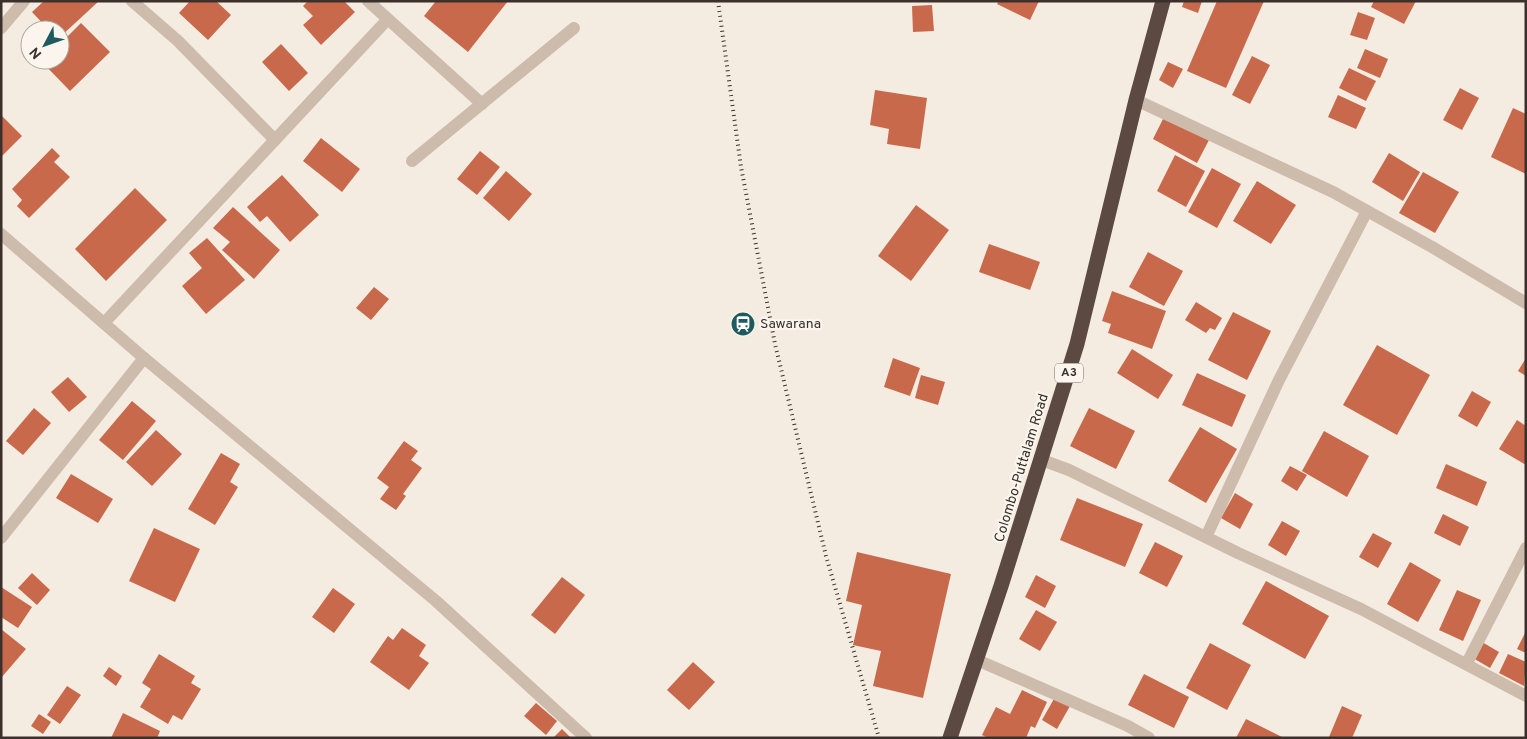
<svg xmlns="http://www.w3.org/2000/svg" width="1527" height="739" viewBox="0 0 1527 739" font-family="Overpass,sans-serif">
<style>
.building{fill:#c8694b}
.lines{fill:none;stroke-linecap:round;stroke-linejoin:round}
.minor{stroke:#cdbbac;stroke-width:12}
.highway{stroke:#5c4a42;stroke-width:15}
.rail{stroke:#3b302b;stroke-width:4;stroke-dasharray:1 4;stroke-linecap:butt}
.labels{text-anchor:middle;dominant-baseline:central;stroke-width:4.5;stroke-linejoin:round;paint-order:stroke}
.shield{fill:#fbf5ee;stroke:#756b66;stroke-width:1}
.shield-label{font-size:12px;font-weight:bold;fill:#3b302b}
.poi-label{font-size:14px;fill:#3b302b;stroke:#fbf5ee;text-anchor:start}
.street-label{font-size:14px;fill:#3b302b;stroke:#fbf5ee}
</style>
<rect width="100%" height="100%" fill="#f4ebe1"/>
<g class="building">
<path d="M44,1H99L60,37V30H49L32,12Z"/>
<path d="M190,1H216L231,15L208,40L179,13Z"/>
<path d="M308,1H344L355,12L321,45L303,25L313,16L303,6Z"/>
<path d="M436,1H508L468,52L424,16Z"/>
<path d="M999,1H1039L1030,20L997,4Z"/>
<path d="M1184,1H1202L1198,13L1182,7Z"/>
<path d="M1217,1H1264L1226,88L1187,71Z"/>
<path d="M1374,1H1416L1404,24L1371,7Z"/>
<path d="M932,5L934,31L913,32L912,6Z"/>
<path d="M1358,12L1375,18L1367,40L1350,35Z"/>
<path d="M81,23L110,52L70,91L42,62L44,60H60V44Z"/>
<path d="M281,44L308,73L289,91L262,62Z"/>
<path d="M1365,49L1388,59L1380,78L1357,68Z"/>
<path d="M1252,56L1270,65L1250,104L1232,95Z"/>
<path d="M1168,62L1183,69L1173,88L1159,80Z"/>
<path d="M1349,68L1376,81L1366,101L1339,88Z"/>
<path d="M1460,88L1479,98L1462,130L1443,120Z"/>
<path d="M875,90L927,98L920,149L887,144L889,129L870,125Z"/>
<path d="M1338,95L1366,108L1356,129L1328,117Z"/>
<path d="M1513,108L1526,114V174L1491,157Z"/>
<path d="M1,115L22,136L1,157Z"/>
<path d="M1164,117L1209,140L1197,163L1153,139Z"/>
<path d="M321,138L360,169L342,192L303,161Z"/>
<path d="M52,148L60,156L54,162L70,177L29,218L17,206L22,200L12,189Z"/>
<path d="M480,151L500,167L477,195L457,179Z"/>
<path d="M1389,153L1420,172L1403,201L1372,182Z"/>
<path d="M1175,155L1205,171L1186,207L1157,191Z"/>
<path d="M1212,168L1241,184L1217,228L1188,212Z"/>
<path d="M506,171L532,194L509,221L483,198Z"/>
<path d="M1423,172L1459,192L1435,233L1399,213Z"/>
<path d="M282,175L319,215L290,242L267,216L260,222L247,207Z"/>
<path d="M1257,181L1296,205L1271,244L1233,221Z"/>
<path d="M135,188L167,220L106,281L75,249Z"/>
<path d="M916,205L949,230L911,281L878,256Z"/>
<path d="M233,207L280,250L254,279L222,250L230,242L213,228Z"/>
<path d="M207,238L245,280L206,314L182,286L202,268L189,253Z"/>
<path d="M989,244L1040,262L1030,290L979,272Z"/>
<path d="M1148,252L1183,271L1164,306L1129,287Z"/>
<path d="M374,287L389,299L371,320L356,308Z"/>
<path d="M1112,291L1166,311L1152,349L1108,333L1111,324L1102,321Z"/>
<path d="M1196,302L1222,318L1215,330L1210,328L1206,333L1185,320Z"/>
<path d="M1233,312L1271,331L1247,380L1208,360Z"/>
<path d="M1377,345L1430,375L1397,435L1343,405Z"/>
<path d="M1132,349L1173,375L1158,399L1117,373Z"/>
<path d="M893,358L920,368L910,396L884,387Z"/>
<path d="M1526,358V376L1518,371Z"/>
<path d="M1197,373L1246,395L1232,427L1182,405Z"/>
<path d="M921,375L945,382L938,405L915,398Z"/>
<path d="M68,377L87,397L69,412L51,392Z"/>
<path d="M1472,391L1491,402L1477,427L1458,416Z"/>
<path d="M132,401L156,421L123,460L99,440Z"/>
<path d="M34,408L51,423L23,455L6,441Z"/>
<path d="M1089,408L1135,431L1116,469L1070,446Z"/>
<path d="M1517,420L1526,426V465L1499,449Z"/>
<path d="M1200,427L1237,449L1206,503L1168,481Z"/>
<path d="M156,430L182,454L152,486L126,462Z"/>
<path d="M1324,431L1369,456L1347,497L1302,471Z"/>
<path d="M404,441L418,451L411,460L422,468L403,494L406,496L396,510L380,499L389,487L377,478Z"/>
<path d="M221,453L240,464L230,482L238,487L215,525L188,509Z"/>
<path d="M1446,464L1487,482L1477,506L1436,488Z"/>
<path d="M1290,466L1307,475L1297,491L1281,481Z"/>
<path d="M71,474L113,499L98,523L56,498Z"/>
<path d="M1235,493L1253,504L1240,529L1221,518Z"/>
<path d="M1077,498L1143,524L1125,567L1060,540Z"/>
<path d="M1443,514L1469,527L1460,546L1434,533Z"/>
<path d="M1282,521L1300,531L1286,556L1268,545Z"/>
<path d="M154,528L200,549L175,602L129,581Z"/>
<path d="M1373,533L1392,543L1378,568L1359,557Z"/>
<path d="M1155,542L1183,556L1167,587L1139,573Z"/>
<path d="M857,552L951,574L923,698L873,686L881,651L853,645L862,605L846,601Z"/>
<path d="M1410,562L1441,580L1418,622L1387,604Z"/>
<path d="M32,573L50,590L37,605L18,588Z"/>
<path d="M1036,575L1056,586L1045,608L1025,597Z"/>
<path d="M562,577L585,595L555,634L531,615Z"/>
<path d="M1266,581L1329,616L1305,659L1242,624Z"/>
<path d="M1,587L32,607L18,628L1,617Z"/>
<path d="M333,588L355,604L334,633L312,617Z"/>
<path d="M1457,590L1481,600L1463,641L1439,630Z"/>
<path d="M1036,610L1057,622L1040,651L1019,639Z"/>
<path d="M402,628L426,645L419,656L429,663L409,690L370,662L388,636L393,640Z"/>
<path d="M1,629L26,649L1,678Z"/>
<path d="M1526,631V653L1517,649Z"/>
<path d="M1482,642L1499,652L1490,668L1473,658Z"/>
<path d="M1210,643L1251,665L1227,710L1186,688Z"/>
<path d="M159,654L195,676L191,683L201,689L182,720L173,715L168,724L140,707L151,689L142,683Z"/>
<path d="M1508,654L1526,662L1524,686L1499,673Z"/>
<path d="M693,662L715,682L689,710L667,690Z"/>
<path d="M109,667L122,676L116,686L103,676Z"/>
<path d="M1144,674L1189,697L1174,728L1128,705Z"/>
<path d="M67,686L81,695L60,724L47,715Z"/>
<path d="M1022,690L1047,702L1035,728L1031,726L1026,738H988L982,735L996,707L1010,714Z"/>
<path d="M1055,697L1070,706L1057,729L1042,720Z"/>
<path d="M536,703L557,721L546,735L524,716Z"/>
<path d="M1342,706L1362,715L1352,738H1331L1329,737Z"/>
<path d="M123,713L160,731L157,738H111Z"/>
<path d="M39,714L51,722L43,734L31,726Z"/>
<path d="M1246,719L1284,738H1236Z"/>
<path d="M562,729L571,738H553Z"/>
</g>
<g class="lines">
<g class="minor">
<path d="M132,1L178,41L275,140"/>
<path d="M368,1L482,104"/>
<path d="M1,28L24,1"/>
<path d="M1136,100L1333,192L1432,247L1526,303"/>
<path d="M412,161L574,28"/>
<path d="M1,234L144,358L436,601L586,738"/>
<path d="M104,323L387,20"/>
<path d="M1042,460L1069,470L1238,553L1361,609L1526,696"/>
<path d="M1206,537L1279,380L1367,211"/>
<path d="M1,538L144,358"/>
<path d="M977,660L1128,726L1149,738"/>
<path d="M1467,663L1526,548"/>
</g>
<path class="highway" d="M950,738L1001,586L1077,344L1136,100L1163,1"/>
<path class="rail" d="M718,1L741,167L775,344L826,556L879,738"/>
</g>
<defs>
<symbol id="station-disc" viewBox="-11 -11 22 22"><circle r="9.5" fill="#1f5a5e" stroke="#fbf5ee"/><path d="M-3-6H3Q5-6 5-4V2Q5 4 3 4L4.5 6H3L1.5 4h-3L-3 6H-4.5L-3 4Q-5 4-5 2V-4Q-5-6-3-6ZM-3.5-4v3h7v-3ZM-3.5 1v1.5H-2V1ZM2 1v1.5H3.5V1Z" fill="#fff"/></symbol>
</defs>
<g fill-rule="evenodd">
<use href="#station-disc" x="729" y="310" width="28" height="28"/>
</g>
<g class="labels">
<rect class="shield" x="1055" y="363.5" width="28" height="19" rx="4"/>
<g class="shield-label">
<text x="1069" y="373">A3</text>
</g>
<g class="poi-label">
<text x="760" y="324">Sawarana</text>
</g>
<g class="street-label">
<text transform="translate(1022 468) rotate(-73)">Colombo-Puttalam Road</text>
</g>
</g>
<rect width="1527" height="739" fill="none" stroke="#3b302b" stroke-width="5"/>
<g transform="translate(45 45) rotate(229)"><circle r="24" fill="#fbf5ee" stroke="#aea6a0"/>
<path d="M0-4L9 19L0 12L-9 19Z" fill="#1f5a5e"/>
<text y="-8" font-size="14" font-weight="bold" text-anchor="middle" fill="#3b302b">N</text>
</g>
</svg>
